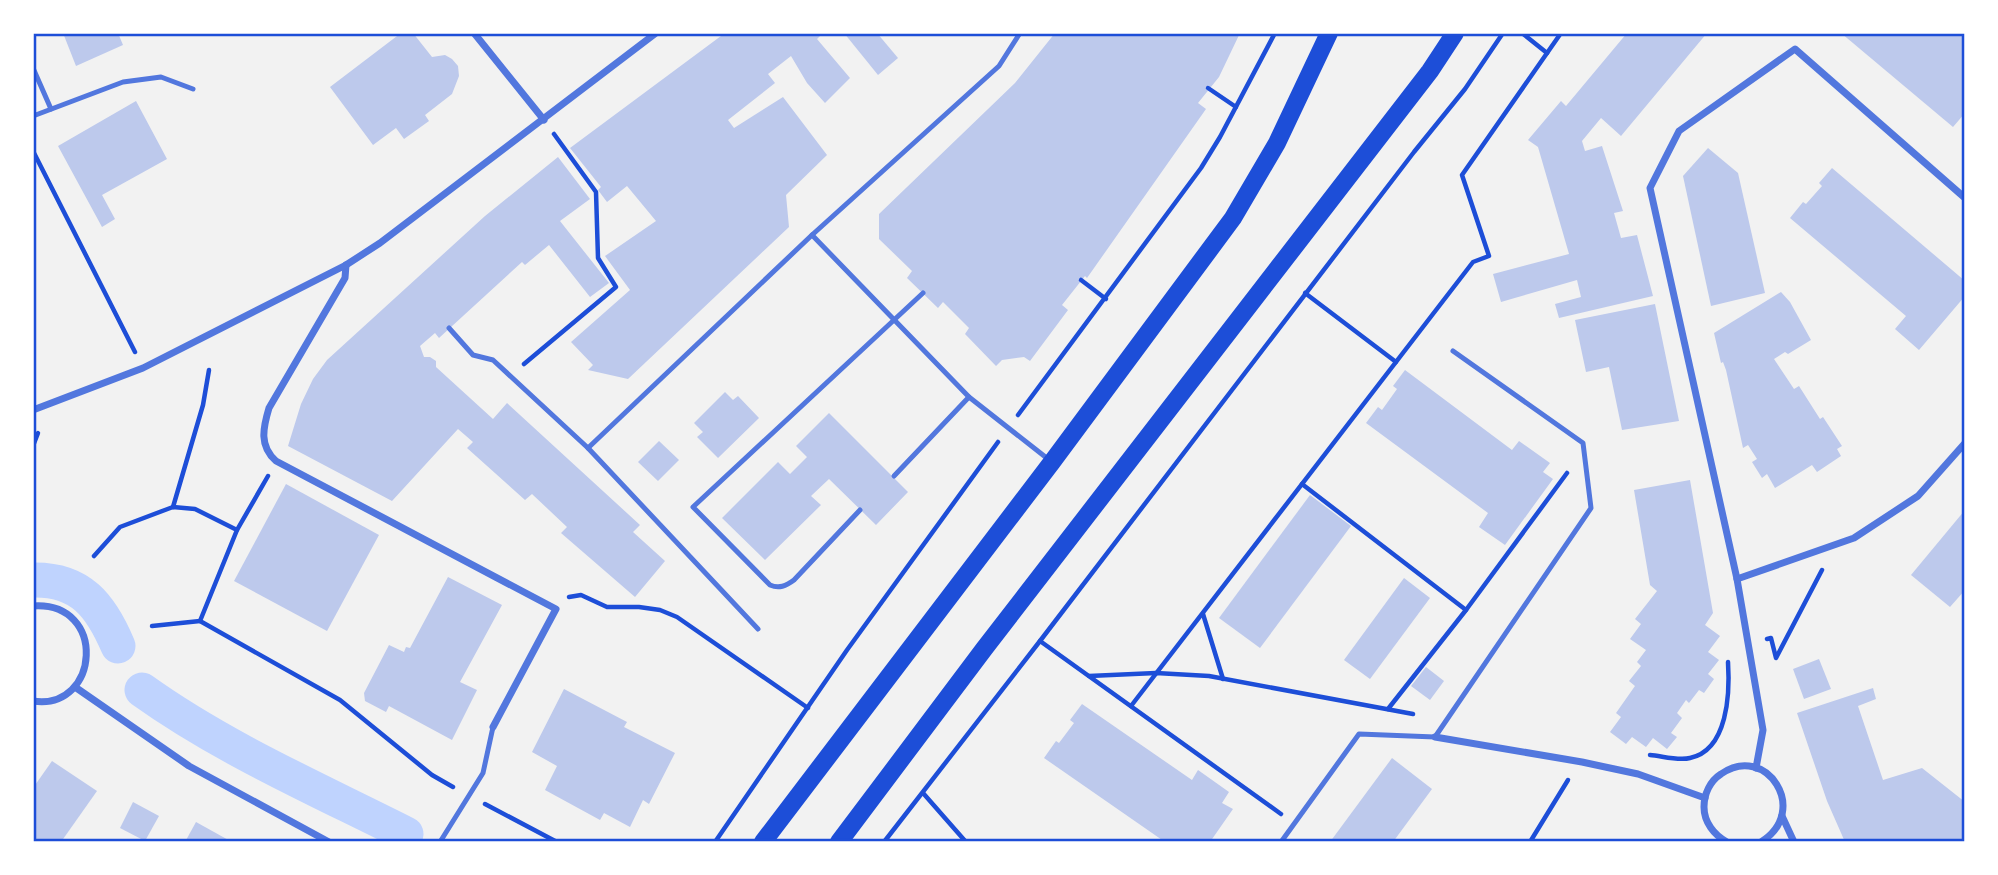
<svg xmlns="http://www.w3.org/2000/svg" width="1998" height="875" viewBox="0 0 1998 875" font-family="'Zilla Slab',serif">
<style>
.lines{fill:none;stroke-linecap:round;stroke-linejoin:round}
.canal{stroke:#bfd3fe;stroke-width:35}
.building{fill:#bdc9ec}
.path{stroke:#1d4ed8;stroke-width:4.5}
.service{stroke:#5277de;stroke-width:5}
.minor{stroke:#5277de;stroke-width:7}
.primary{stroke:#1d4ed8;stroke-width:18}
.neatline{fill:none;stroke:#1d4ed8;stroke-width:2.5}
</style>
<rect width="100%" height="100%" fill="#f2f2f2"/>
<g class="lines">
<g class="canal">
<path d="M33,580C81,579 101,606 118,646"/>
<path d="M142,690C223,748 317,789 406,834"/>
</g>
</g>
<g class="building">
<path d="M63,33H118L123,45L76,66Z"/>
<path d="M401,33H413L432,57L445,55L452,59L458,66L459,76L452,94L425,115L429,121L404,139L396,128L373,145L330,87Z"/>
<path d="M725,33H823L817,39L850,78L825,103L807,83L791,56L768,74L775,83L728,120L734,128L783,97L827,155L786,195L789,227L628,379L588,370L593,365L571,342L630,290L605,256L656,221L627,186L607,202L598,190L601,187L570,148Z"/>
<path d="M844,33H877L898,58L878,75Z"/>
<path d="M1055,33H1240L1219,77L1198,103L1206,109L1087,278L1085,276L1062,305L1068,310L1030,361L1024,357L1002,360L996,366L965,334L969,328L943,302L938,308L907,278L912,271L879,239V214L1015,83Z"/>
<path d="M1627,33H1707L1621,136L1601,118L1582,141L1585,151L1602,146L1623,211L1614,213L1621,238L1637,235L1653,296L1559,318L1555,304L1581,297L1577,280L1501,302L1493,274L1569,254L1538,147L1528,140L1561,101L1566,106Z"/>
<path d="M1841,33H1965V113L1953,127Z"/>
<path d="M136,101L167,159L102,195L115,219L102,227L58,146Z"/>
<path d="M1708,148L1738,173L1765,293L1711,306L1683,176Z"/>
<path d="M558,157L590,199L560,221L609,283L590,297L549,245L525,265L522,262L439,338L435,333L420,346L424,357H430L436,361V367L493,419L507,403L640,525L633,532L665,561L635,597L561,533L567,527L532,494L525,500L467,448L473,442L458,429L392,501L288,446L301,404L313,379L327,360L485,216Z"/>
<path d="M1832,168L1965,281V296L1919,350L1895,329L1906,316L1790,218L1803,202L1806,204L1822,186L1819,183Z"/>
<path d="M1781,292L1790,302L1811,340L1788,354L1785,352L1774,359L1794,389L1799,386L1820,419L1823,417L1842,446L1837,449L1841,456L1817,472L1812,465L1775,488L1767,474L1762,478L1752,462L1757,459L1748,445L1743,448L1726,370L1723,362L1721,363L1714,333Z"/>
<path d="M1655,304L1679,421L1622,430L1609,367L1586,372L1575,320Z"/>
<path d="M1405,370L1512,450L1519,441L1550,463L1543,472L1553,479L1505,545L1479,527L1488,513L1366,423L1378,407L1382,410L1397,389L1393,386Z"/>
<path d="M725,392L733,400L738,396L759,418L718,458L697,437L703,432L694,423Z"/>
<path d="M829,413L908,492L876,525L829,479L811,496L821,505L765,560L722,518L778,462L790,474L807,457L796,446Z"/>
<path d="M659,441L679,460L658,481L638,462Z"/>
<path d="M1690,480L1713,613L1705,625L1720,636L1708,652L1719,660L1708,674L1714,679L1704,693L1699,690L1689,703L1686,700L1677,713L1682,718L1671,733L1677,737L1667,749L1653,738L1646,747L1632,737L1626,744L1610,732L1621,717L1616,713L1635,686L1629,681L1641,666L1637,662L1646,650L1630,639L1641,624L1635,619L1657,591L1650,585L1634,490Z"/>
<path d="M286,484L379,535L327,631L234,581Z"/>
<path d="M1310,495L1351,526L1260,648L1219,618Z"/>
<path d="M1965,510V590L1950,607L1911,575Z"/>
<path d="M448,577L502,605L460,682L477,690L452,740L389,706L386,712L365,701L364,693L389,645L404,652L406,647L410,648Z"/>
<path d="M1404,578L1430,598L1370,679L1344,660Z"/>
<path d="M1819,659L1831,689L1804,699L1793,669Z"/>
<path d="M1426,667L1444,681L1430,700L1411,686Z"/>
<path d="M1873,688L1876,699L1858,706L1883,780L1922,768L1965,802V842H1845L1827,801L1797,713Z"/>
<path d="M564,689L627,722L624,727L675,753L649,804L643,800L630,827L604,813L600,820L545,790L557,766L532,752Z"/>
<path d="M1082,704L1192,780L1198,770L1229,792L1222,803L1233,809L1210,842H1165L1044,758L1056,741L1059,743L1074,723L1070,720Z"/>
<path d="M1392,758L1432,789L1393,842H1330Z"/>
<path d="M52,761L97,791L61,842H33V788Z"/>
<path d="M133,802L159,816L145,841L120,828Z"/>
<path d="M196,822L232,842H185Z"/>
</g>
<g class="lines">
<g class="path">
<path d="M1522,33L1547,53"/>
<path d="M1208,88L1236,107"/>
<path d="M33,151L135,352"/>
<path d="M1081,280L1106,299"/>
<path d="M1305,293L1396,362"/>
<path d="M524,364L616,287L598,258L596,192L554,134"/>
<path d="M1018,415L1201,168L1220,137L1275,33"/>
<path d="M33,446L38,433"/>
<path d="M1302,484L1466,610L1388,709"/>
<path d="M173,507L203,405L209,370"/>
<path d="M237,530L268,476"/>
<path d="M94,556L120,527L173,507L195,509L237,530L200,621L340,700L432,775L453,787"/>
<path d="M569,597L581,595L607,607H639L660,610L677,617L808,708"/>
<path d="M1466,610L1567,473"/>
<path d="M1203,614L1223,679"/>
<path d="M152,626L200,621"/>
<path d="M1767,639L1771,638L1776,658L1822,570"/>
<path d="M1040,641L1281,814"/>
<path d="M1089,676L1156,673L1209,676L1413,714"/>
<path d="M1131,706L1473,262L1489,256L1462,175L1561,33"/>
<path d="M1650,755C1662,756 1678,761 1690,758C1728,750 1730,693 1728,662"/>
<path d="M923,793L966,842"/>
<path d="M485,804L557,842"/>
<path d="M715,842L847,650L998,442"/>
<path d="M884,842L1040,641L1414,152L1465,89L1503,33"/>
<path d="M1530,842L1568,780"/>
</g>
<g class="service">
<path d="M33,68L51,109"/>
<path d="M33,116L123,82L161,77L193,89"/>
<path d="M812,235L969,397L1048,459"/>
<path d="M449,328L473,355L493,360L588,448L758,629"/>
<path d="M588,448L812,235L999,66L1020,33"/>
<path d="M894,476L969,397"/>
<path d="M860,510L794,580C786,586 779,589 770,585L693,507L923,293"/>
<path d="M440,842L483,773L493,727"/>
<path d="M1281,842L1359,734L1435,737L1591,508L1583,443L1453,351"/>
</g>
<g class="minor">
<path d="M474,33L544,120"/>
<path d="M346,265L345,278L269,408C263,428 259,446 276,461L556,609L493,727"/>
<path d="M33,410L143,368L346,265L380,243L656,33"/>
<path d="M1737,579L1854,538L1918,496L1965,443"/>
<path d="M33,606C108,601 100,711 33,701"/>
<path d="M75,687L189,766L329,842"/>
<path d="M1435,737L1582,762L1638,774L1705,798"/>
<path d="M1756,768L1763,730L1737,579L1650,188L1679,131L1795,49L1965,198"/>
<path d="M1782,816L1794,842"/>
<path d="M1727,842C1714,835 1704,822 1704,807C1704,794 1710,781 1721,774C1766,742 1811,811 1761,842"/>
</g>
<g class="primary">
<path d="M763,842L1052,462L1233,218L1277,143L1329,33"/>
<path d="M839,842L984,649L1430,71L1455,33"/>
</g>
</g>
<rect width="1998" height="875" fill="none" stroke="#ffffff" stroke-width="70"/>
<rect x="35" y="35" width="1928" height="805" class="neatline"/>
</svg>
